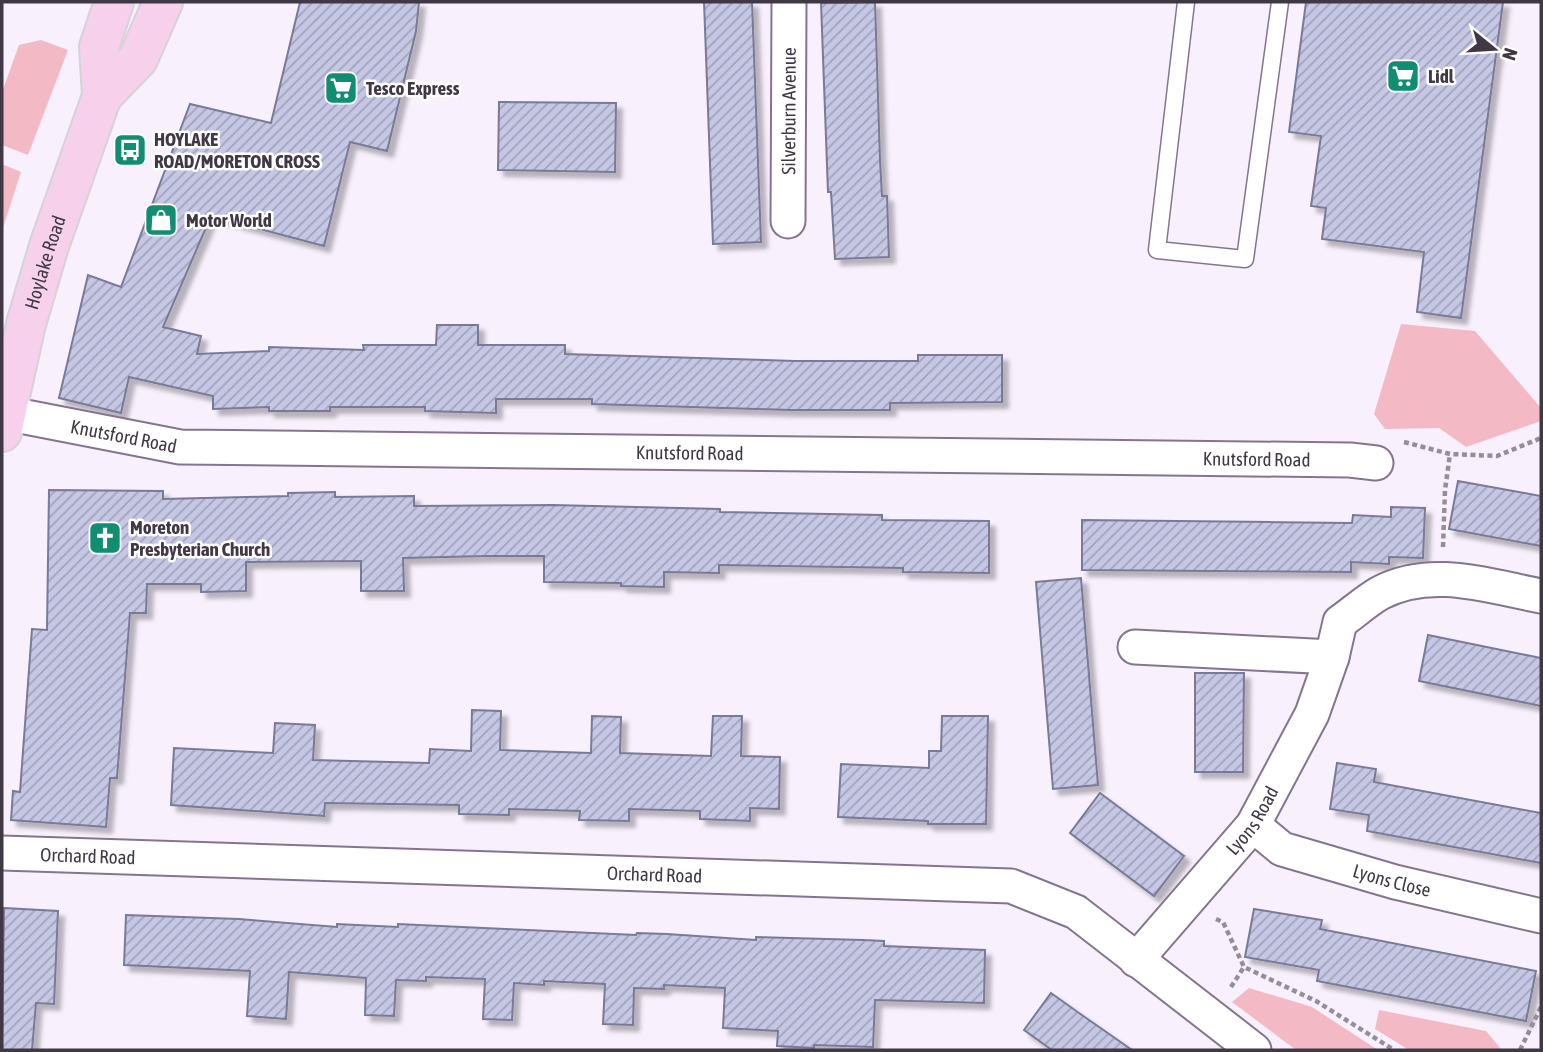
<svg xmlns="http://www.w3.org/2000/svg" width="1543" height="1052" viewBox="0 0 1543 1052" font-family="'Asap Condensed',sans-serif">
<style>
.grass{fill:#f3b9c4}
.building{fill:url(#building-hatch);stroke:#797a96;stroke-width:2;filter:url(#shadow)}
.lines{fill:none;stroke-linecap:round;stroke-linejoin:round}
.lane-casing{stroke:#84758f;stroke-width:19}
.street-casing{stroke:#84758f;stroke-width:37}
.primary-casing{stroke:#d5d3d6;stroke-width:42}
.path{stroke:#958e9a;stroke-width:4.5;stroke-dasharray:5 3.5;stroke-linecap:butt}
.lane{stroke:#fff;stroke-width:16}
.street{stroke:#fff;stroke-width:33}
.primary{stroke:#f7d0eb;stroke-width:38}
.labels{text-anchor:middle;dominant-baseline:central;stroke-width:5;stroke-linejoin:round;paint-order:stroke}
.poi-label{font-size:19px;font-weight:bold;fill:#403945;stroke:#fff;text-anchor:start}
.street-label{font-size:19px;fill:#403945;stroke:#fff}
</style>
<defs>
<pattern id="building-hatch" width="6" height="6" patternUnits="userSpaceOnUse" patternTransform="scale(1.75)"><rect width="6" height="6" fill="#c5c7e5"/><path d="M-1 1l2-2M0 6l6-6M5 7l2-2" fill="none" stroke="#a1a3bb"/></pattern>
<filter id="shadow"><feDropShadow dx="6" dy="6" stdDeviation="2" flood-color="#0004"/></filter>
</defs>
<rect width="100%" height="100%" fill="#f8f1fd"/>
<g class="grass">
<path d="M41,40L68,50L28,155L2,145V92L19,45Z"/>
<path d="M2,164L21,172L2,231Z"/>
<path d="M1401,324L1475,331L1541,408V421L1466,447L1439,428L1385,429L1374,414Z"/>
<path d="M1249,988L1312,1007L1378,1050H1296L1232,1002Z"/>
<path d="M1379,1010L1486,1031L1502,1050H1409L1375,1029Z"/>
</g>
<g class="building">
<path d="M300,2H419L416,31L387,151L350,142L324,246L211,216L163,327L201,336L197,354L269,351V347L364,350L363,345H436L437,325H478V345H565V354L795,361H918V355H1002V402L890,403V410H791L592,404V399H496V413L425,411V407H330V411H269V407L213,409V396L129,377L121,413L59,398L88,275L121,287L190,104L271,123Z"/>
<path d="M704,2H752L761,242L713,244Z"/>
<path d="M875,2L880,160L882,196H887L889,257L835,259L831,192H828L821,3Z"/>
<path d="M1306,2H1503L1461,318L1417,312L1424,252L1322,239L1326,208L1311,206L1321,136L1289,132Z"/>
<path d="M499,102L616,103L615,172L498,170Z"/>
<path d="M1458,481L1541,496V546L1449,529Z"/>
<path d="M49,490L163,491V499L288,496V493L335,492V497L414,496V506L552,505L720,509V512L882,515V520L989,521V573L903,572V568L719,565V573L664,572V587L621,586V583L544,582V556H487L403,558L404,591H361V561L246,562V591L201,592V584H147L146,613H130L117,778H110L106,827L11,820L13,791L20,792L32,629L47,630Z"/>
<path d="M1391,507L1425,508L1423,558L1389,557V564L1351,562V572L1082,570V520L1352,523L1353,515L1391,517Z"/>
<path d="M1081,578L1098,785L1053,789L1036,582Z"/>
<path d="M1428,635L1541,658V706L1419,681Z"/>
<path d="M1195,673H1244L1243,772H1195Z"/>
<path d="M472,710L501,711L500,750L591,753L592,716L621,717L620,753L711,756L713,716H742L741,756L780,757L779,809L750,808V821L700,819V811L629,809V821L579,820L580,811L509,809V815L459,814V805L325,803L324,816L171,805L174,748L273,753L275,723L315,725L313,760L429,763L430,749L471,751Z"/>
<path d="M942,716H988L986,824H928V821L838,817L841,764L929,768V751H941Z"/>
<path d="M1337,763L1376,769L1374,782L1541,813V863L1367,831L1369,815L1330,809Z"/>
<path d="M1100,793L1184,856L1154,896L1070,833Z"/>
<path d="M4,908L58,911L54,1004L36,1003L32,1050H2Z"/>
<path d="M1254,909L1322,920L1320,929L1536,971L1526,1021L1317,981L1319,970L1245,957Z"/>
<path d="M126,915L239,919L337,927V924L398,927V924L636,935L637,933L667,934L756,940V937L863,940L884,941V946L985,950L984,1003L875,1000L873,1047L814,1045V1048L777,1046L778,1031L723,1028L725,988L664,985V989L634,988L633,1025L603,1024L605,984L544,981V985L514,983L512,1020L483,1019L485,979L426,977V981L396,980L394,1016L365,1015L366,978L289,972L286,1019L247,1016L250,971L124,965Z"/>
<path d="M1051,993L1079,1013L1132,1050H1052L1024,1030Z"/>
</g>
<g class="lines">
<defs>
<path id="lane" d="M1186,2L1157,250L1245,259L1280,2"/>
<g id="street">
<path id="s1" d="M788,221L789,2"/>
<path id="s2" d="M5,413L180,447L1350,460L1376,463"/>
<path d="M1135,647L1332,657"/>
<path id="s3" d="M1253,825L1282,849L1395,882L1541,916"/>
<path id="s4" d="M2,853L1011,886L1076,912L1254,1050"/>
<path id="s5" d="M1136,960L1253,825L1312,714L1332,657L1340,622C1353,613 1366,601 1380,593C1431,566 1488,586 1541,596"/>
</g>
<g id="primary">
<path d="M102,96L138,59L163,2"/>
<path id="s6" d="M2,432L26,324L49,246L102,96L99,47L114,2"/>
</g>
</defs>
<use href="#lane" class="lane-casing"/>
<use href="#street" class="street-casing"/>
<use href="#primary" class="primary-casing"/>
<g class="path">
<path d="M1404,442L1450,454L1497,456L1541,438"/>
<path d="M1443,547L1445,490L1450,454"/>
<path d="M1216,919L1223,922L1244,967L1316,1001L1394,1050"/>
<path d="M1231,987L1244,967"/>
<path d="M1520,1050L1541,1007"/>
</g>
<use href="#lane" class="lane"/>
<use href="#street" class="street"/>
<use href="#primary" class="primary"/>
</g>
<defs>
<symbol id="supermarket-square" viewBox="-11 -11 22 22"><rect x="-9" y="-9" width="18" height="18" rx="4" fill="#118d71" stroke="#fff"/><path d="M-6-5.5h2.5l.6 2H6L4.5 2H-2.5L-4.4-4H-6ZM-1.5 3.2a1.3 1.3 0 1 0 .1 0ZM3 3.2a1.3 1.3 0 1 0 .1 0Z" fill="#fff"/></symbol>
<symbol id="bus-square" viewBox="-11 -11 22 22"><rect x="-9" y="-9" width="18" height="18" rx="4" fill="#118d71" stroke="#fff"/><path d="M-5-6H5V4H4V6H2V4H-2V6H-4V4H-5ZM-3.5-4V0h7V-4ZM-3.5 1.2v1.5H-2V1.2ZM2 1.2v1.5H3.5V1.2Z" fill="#fff"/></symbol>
<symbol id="shop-square" viewBox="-11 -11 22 22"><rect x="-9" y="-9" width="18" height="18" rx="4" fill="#118d71" stroke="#fff"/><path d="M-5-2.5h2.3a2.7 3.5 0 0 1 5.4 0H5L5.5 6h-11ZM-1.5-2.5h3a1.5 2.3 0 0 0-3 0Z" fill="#fff"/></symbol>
<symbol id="church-square" viewBox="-11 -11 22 22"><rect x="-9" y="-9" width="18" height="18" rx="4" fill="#118d71" stroke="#fff"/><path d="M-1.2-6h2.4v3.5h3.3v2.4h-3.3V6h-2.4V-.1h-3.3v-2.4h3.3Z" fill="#fff"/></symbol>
</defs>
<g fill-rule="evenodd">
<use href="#supermarket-square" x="1384" y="57" width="38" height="38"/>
<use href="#supermarket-square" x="322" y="69" width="38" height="38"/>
<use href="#bus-square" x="111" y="131" width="38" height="38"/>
<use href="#shop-square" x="142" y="201" width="38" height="38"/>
<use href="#church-square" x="86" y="519" width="38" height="38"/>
</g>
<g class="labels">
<g class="poi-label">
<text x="1428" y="76">Lidl</text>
<text x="366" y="88">Tesco Express</text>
<text x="154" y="139">HOYLAKE<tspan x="154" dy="22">ROAD/MORETON CROSS</tspan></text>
<text x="186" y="220">Motor World</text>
<text x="130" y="527">Moreton<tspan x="130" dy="22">Presbyterian Church</tspan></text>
</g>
<g class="street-label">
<text stroke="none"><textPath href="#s1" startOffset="110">Silverburn Avenue</textPath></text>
<text stroke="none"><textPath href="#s6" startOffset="175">Hoylake Road</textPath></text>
<text stroke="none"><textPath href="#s2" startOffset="121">Knutsford Road</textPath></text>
<text stroke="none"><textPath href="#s2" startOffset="688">Knutsford Road</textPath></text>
<text stroke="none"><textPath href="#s2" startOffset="1255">Knutsford Road</textPath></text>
<text stroke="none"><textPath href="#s5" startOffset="182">Lyons Road</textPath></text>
<text stroke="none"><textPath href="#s4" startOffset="86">Orchard Road</textPath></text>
<text stroke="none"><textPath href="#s4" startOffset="653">Orchard Road</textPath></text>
<text stroke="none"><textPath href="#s3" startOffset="152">Lyons Close</textPath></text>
</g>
</g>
<rect width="1543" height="1052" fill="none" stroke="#403945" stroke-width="7"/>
<g transform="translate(1494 49) rotate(108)" stroke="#ffffff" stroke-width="5" paint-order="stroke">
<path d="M0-5L12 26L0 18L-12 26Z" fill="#403945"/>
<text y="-10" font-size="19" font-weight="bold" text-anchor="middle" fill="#403945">N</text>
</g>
</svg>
